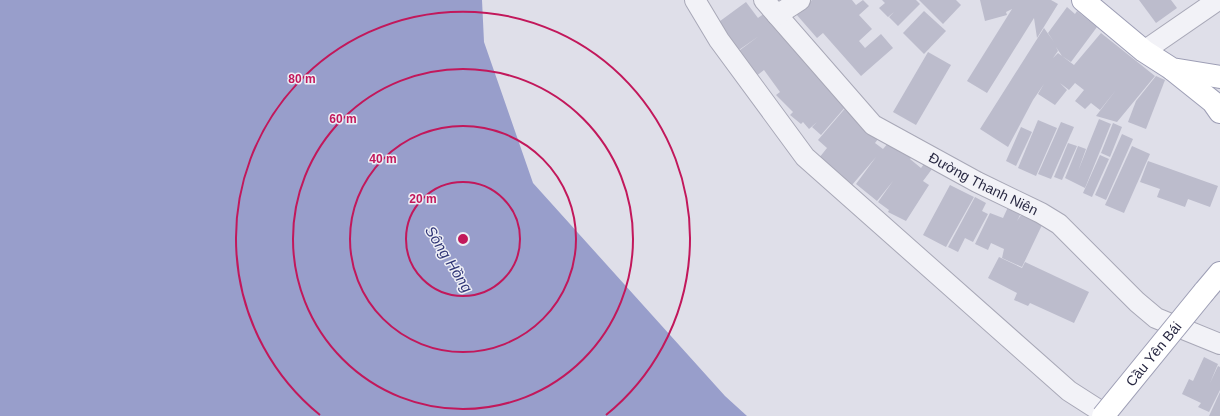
<svg xmlns="http://www.w3.org/2000/svg" width="1220" height="416" viewBox="0 0 1220 416" font-family="Helvetica,sans-serif">
<style>
.water{fill:#989ecb}
.building{fill:#bcbccc}
.lines{fill:none;stroke-linecap:round;stroke-linejoin:round}
.minor-casing{stroke:#a8a8b7;stroke-width:22}
.major-casing{stroke:#9d9eb5;stroke-width:24}
.minor{stroke:#f2f2f7;stroke-width:20}
.major{stroke:#fff;stroke-width:22}
.major-bridge-casing{stroke:#9d9eb5;stroke-width:24;stroke-linecap:butt}
.major-bridge{stroke:#fff;stroke-width:22}
.ring{fill:none;stroke:#c2185b;stroke-width:2}
.labels{text-anchor:middle;dominant-baseline:central;stroke-width:3;stroke-linejoin:round;paint-order:stroke}
.street-label{font-size:14px;fill:#272741;stroke:#eeeff6}
.water-label{font-size:15px;font-style:italic;fill:#2f3576;stroke:#eeeff6}
.centre{fill:#c2185b;stroke:#eeeff6;stroke-width:2}
.ring-label{font-size:12px;text-anchor:middle;font-weight:bold;fill:#c2185b;stroke:#eeeff6;stroke-width:3;stroke-linejoin:round;paint-order:stroke}
</style>
<rect width="100%" height="100%" fill="#dfdfe9"/>
<path class="water" d="M0,0H482L484,42L533,183L725,396L747,416H0Z"/>
<g class="building">
<path d="M812,0H852L856,5L863,0L869,6L859,15L872,29L859,41L865,48L881,34L893,48L861,76L823,33L817,38L796,14Z"/>
<path d="M882,0H916L920,4L898,26L889,17L894,12L888,17L879,8L885,3Z"/>
<path d="M919,0H956L961,5L943,24Z"/>
<path d="M980,0H1051L1058,4L1037,38L1034,18L987,93L967,81L1012,9L1006,12L1007,15L985,21Z"/>
<path d="M1139,0H1171L1177,8L1156,23Z"/>
<path d="M746,2L758,18L742,29L768,11L847,105L821,135L812,127L817,122L809,129L803,122L801,124L790,115L793,112L776,95L780,92L764,70L755,77L736,53L759,36L736,52L716,24Z"/>
<path d="M1067,7L1075,14L1077,11L1097,27L1071,62L1062,56L1056,47L1058,51L1053,58L1058,53L1074,65L1101,33L1155,76L1117,122L1096,116L1116,90L1100,110L1091,103L1085,109L1075,101L1084,90L1075,83L1069,90L1060,83L1067,90L1055,105L1038,94L1044,84L1033,100L1008,147L980,129L1044,28L1054,42L1048,33Z"/>
<path d="M924,11L946,31L924,54L903,33Z"/>
<path d="M928,52L951,65L916,125L893,112Z"/>
<path d="M1156,76L1165,80L1146,129L1128,122L1136,101Z"/>
<path d="M848,105L869,132L878,139L875,143L883,149L890,141L912,157L910,159L921,168L924,164L932,169L923,181L929,185L906,221L888,212L889,210L878,202L893,181L877,201L856,184L876,157L852,185L844,179L852,169L844,179L819,158L827,148L818,140Z"/>
<path d="M1099,119L1111,124L1085,188L1065,178L1078,146L1086,149L1078,171Z"/>
<path d="M1038,120L1057,128L1036,176L1018,168Z"/>
<path d="M1061,122L1074,127L1051,179L1038,174Z"/>
<path d="M1113,123L1122,127L1110,157L1101,153Z"/>
<path d="M1021,127L1032,132L1016,166L1006,161Z"/>
<path d="M1122,134L1133,139L1106,200L1095,195Z"/>
<path d="M1068,143L1077,146L1062,180L1054,177Z"/>
<path d="M1132,146L1150,154L1124,213L1105,205Z"/>
<path d="M1100,155L1109,159L1092,197L1083,193Z"/>
<path d="M1148,161L1218,186L1210,207L1188,199L1185,207L1157,197L1160,189L1140,182Z"/>
<path d="M950,185L962,191L948,216L962,191L974,197L946,247L923,235Z"/>
<path d="M975,197L986,203L982,211L988,214L973,242L965,238L958,252L948,247Z"/>
<path d="M1009,205L1022,211L1017,221L1021,215L1042,225L1022,267L1002,258L1004,249L991,243L988,250L975,244L990,213L1003,218Z"/>
<path d="M999,257L1022,268L1025,262L1089,292L1074,323L1030,303L1028,306L1014,300L1017,293L988,278Z"/>
<path d="M1204,357L1218,364L1210,383L1218,366L1220,367V390L1209,412L1198,407L1201,403L1182,394L1189,379L1193,381Z"/>
<path d="M1220,392V416H1209Z"/>
</g>
<g class="lines">
<defs>
<g id="minor">
<path d="M695,0L719,40L805,157L1069,391L1108,416"/>
<path id="s1" d="M764,0L873,125L977,182L1041,213L1059,224L1137,302L1156,318L1220,344"/>
<path d="M777,15L800,0"/>
<path d="M1144,51L1218,0"/>
</g>
<g id="major">
<path d="M1083,0L1144,51L1172,69L1220,77"/>
<path d="M1173,70L1213,102L1220,112"/>
<path d="M1204,292L1220,273"/>
</g>
</defs>
<use href="#minor" class="minor-casing"/>
<use href="#major" class="major-casing"/>
<use href="#minor" class="minor"/>
<use href="#major" class="major"/>
<defs>
<g id="major-bridge">
<path id="s2" d="M1103,416L1204,292"/>
</g>
</defs>
<use href="#major-bridge" class="major-bridge-casing"/>
<use href="#major-bridge" class="major-bridge"/>
</g>
<g class="ring">
<circle cx="463" cy="239" r="57"/>
<circle cx="463" cy="239" r="113"/>
<circle cx="463" cy="239" r="170"/>
<path d="M320 415A227 227 0 1 1 606 415"/>
</g>
<g class="labels">
<g class="street-label">
<text stroke="none"><textPath href="#s1" startOffset="291">Đường Thanh Niên</textPath></text>
<text stroke="none"><textPath href="#s2" startOffset="80">Cầu Yên Bái</textPath></text>
</g>
<g class="water-label">
<text transform="translate(449 259) rotate(58)">Sông Hồng</text>
</g>
</g>
<circle cx="463" cy="239" r="6" class="centre"/>
<g class="ring-label">
<text x="302" y="83">80 m</text>
<text x="343" y="123">60 m</text>
<text x="383" y="163">40 m</text>
<text x="423" y="203">20 m</text>
</g>
</svg>
